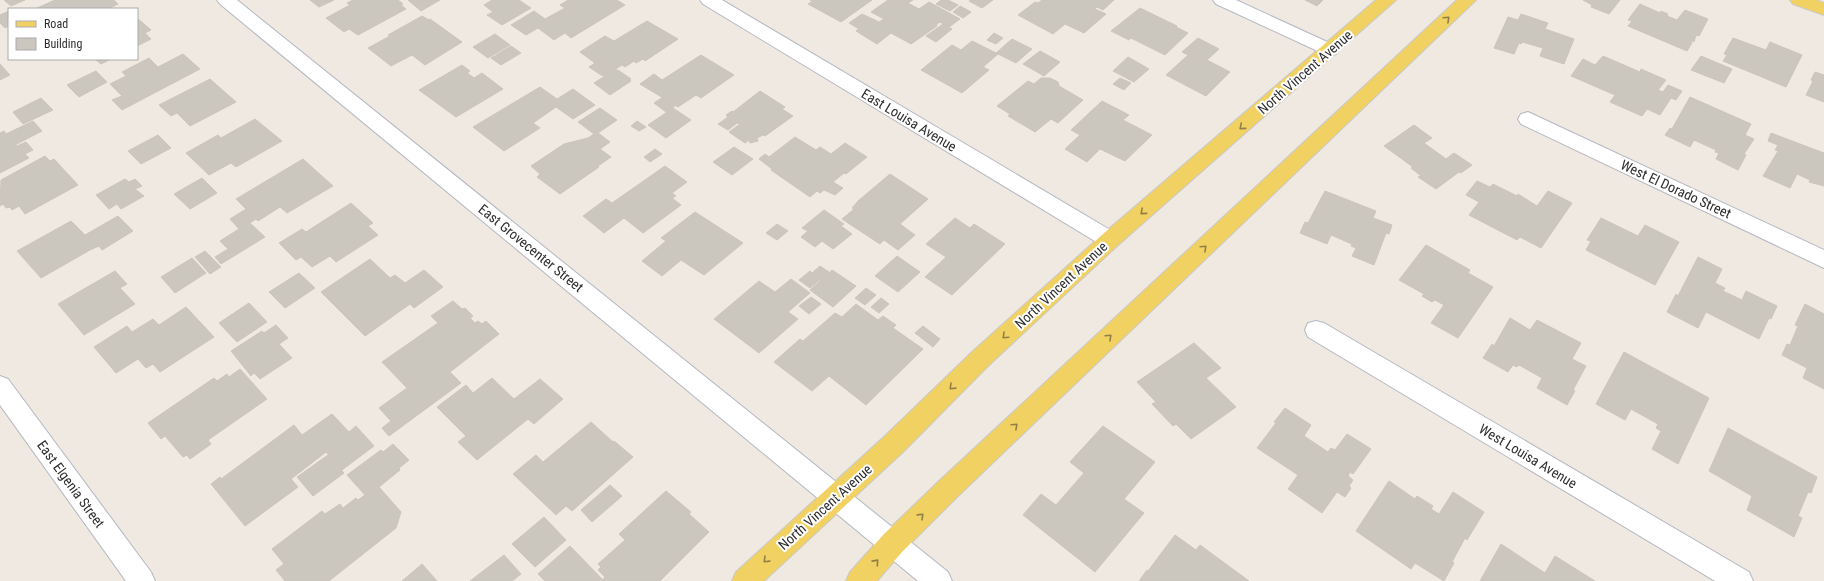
<svg xmlns="http://www.w3.org/2000/svg" width="1824" height="581" viewBox="0 0 1824 581" font-family="'Roboto Condensed',sans-serif">
<style>
.building{fill:#cbc7bf;stroke:#cbc5ba}
.lines{fill:none;stroke-linecap:round;stroke-linejoin:round}
.minor-casing{stroke:#b4b7c1;stroke-width:2}
.major-casing{stroke:#c9c9c9;stroke-width:2}
.minor{fill:#fff;fill-rule:evenodd}
.major{fill:#f2d163;fill-rule:evenodd}
.oneway{stroke:#908048}
.labels{text-anchor:middle;dominant-baseline:central;stroke-width:4;stroke-linejoin:round;paint-order:stroke}
.street-label{font-size:14px;fill:#2e2e2e;stroke:#fff}
</style>
<rect width="100%" height="100%" fill="#efe9e1"/>
<g class="building">
<path d="M4,0H25L11,6Z"/>
<path d="M55,0H114L118,4L108,9H35Z"/>
<path d="M310,0H334L319,7Z"/>
<path d="M353,0H398L403,4L401,5L406,9L358,35L349,29L344,32L326,18L350,5L347,3Z"/>
<path d="M408,0H440L421,11Z"/>
<path d="M492,0H519L531,8L502,25L487,15L493,12L484,5Z"/>
<path d="M568,0H617L625,5L571,38L565,33L554,40L538,28L526,35L511,25L534,11L545,19L565,8L560,5Z"/>
<path d="M810,0H872L841,22L808,4L813,1Z"/>
<path d="M888,0H913L908,3L919,9L929,2L960,19L949,27L940,22L936,25L937,26L911,44L891,33L877,44L856,31L859,29L849,23L862,14L879,22L884,19L871,12Z"/>
<path d="M941,0H948L958,5L950,11L936,4Z"/>
<path d="M971,0H993L982,8L969,1Z"/>
<path d="M1042,0H1114L1103,10L1097,7L1095,9L1106,14L1084,33L1065,24L1053,34L1018,15L1035,2L1038,3Z"/>
<path d="M1305,0H1323L1317,6Z"/>
<path d="M1583,0H1620L1609,14L1591,7L1592,5Z"/>
<path d="M1640,4L1660,13L1661,11L1668,14L1667,16L1677,20L1685,10L1708,19L1699,36L1696,35L1694,42L1692,41L1690,42L1692,43L1687,51L1628,26L1632,21L1628,20Z"/>
<path d="M960,6L971,12L963,18L953,12Z"/>
<path d="M1140,8L1177,26L1176,27L1188,33L1165,55L1131,38L1129,40L1111,31Z"/>
<path d="M9,11V26L5,28L0,23V15Z"/>
<path d="M1521,14L1548,23L1545,29L1574,39L1564,64L1540,56L1543,48L1522,42L1521,44L1519,43L1514,54L1494,48L1508,17L1518,20Z"/>
<path d="M422,16L429,20L430,19L462,42L425,65L412,55L391,66L368,48L390,36L388,35Z"/>
<path d="M137,18L151,30L145,33L151,39L137,46Z"/>
<path d="M647,21L678,39L645,61L643,59L636,63L634,61L625,67L622,65L614,70H618L631,79L629,80L631,81L610,95L594,83L605,76L601,75L589,67L595,63L580,52L605,36L614,41Z"/>
<path d="M943,24L952,29L936,42L926,36Z"/>
<path d="M994,33L1003,38L996,44L987,40Z"/>
<path d="M495,34L510,45L488,58L473,47Z"/>
<path d="M1198,38L1219,49L1207,60L1230,72L1206,96L1166,75L1188,55L1182,52Z"/>
<path d="M1733,38L1766,50L1770,42L1802,55L1786,87L1723,61L1727,55L1724,54Z"/>
<path d="M1012,39L1032,49L1016,63L996,53Z"/>
<path d="M972,41L998,54L983,67L989,70L962,93L921,70L952,45L961,50Z"/>
<path d="M511,46L521,53L501,65L491,58Z"/>
<path d="M1040,51L1060,62L1044,76L1023,64Z"/>
<path d="M183,54L200,69L122,110L112,100L122,96L110,84L126,76L122,72L149,58L158,67Z"/>
<path d="M701,55L734,75L701,98L696,95L678,107L640,84L654,74L662,80Z"/>
<path d="M1603,56L1640,72L1641,69L1666,80L1658,90L1663,92L1668,85L1682,91L1676,100L1671,98L1660,115L1647,109L1642,116L1610,102L1615,95L1571,76L1583,59L1595,65Z"/>
<path d="M1701,56L1732,69L1724,83L1691,70Z"/>
<path d="M1128,57L1149,69L1134,82L1113,71Z"/>
<path d="M95,59H111L101,64Z"/>
<path d="M0,64L10,75L0,80Z"/>
<path d="M462,65L470,71L467,73L474,78L482,73L503,89L456,117L419,90Z"/>
<path d="M96,71L107,82L79,97L67,85Z"/>
<path d="M1815,72L1824,75V102L1806,95L1813,81L1811,80Z"/>
<path d="M1041,78H1050L1058,82L1059,86L1083,100L1058,123L1051,119L1035,132L1008,116L1010,114L997,106L1028,81L1034,84Z"/>
<path d="M1120,78L1131,83L1124,90L1113,84Z"/>
<path d="M210,79L236,102L190,126L177,113L171,116L159,105Z"/>
<path d="M540,87L557,99L573,89L595,105L573,119L556,107L533,123L540,128L504,151L473,127Z"/>
<path d="M760,91L785,107L782,109L793,116L765,136L763,135L757,138L758,141L750,143L749,140L745,143L729,132L740,124L737,123L728,130L718,124L728,117L726,115L732,111L733,112Z"/>
<path d="M663,97L675,106L666,112L654,103Z"/>
<path d="M1690,97L1751,124L1745,135L1754,139L1744,154L1746,155L1738,170L1716,159L1719,153L1715,152L1716,150L1694,140L1690,147L1665,135L1670,128L1672,129Z"/>
<path d="M41,98L53,110L23,124L13,112Z"/>
<path d="M1102,101L1129,115L1123,120L1152,135L1125,161L1100,149L1087,162L1065,149L1080,135L1071,130Z"/>
<path d="M600,108L617,120L598,133L610,142L600,149L611,157L598,166L599,167L560,194L537,177L540,174L531,166L564,144L588,138L594,134L578,122Z"/>
<path d="M673,108L691,120L666,138L648,125Z"/>
<path d="M255,119L282,141L236,167L231,163L209,175L186,153L218,135L221,138Z"/>
<path d="M33,121L42,131L15,145L17,146L26,142L33,150L25,154L29,158L0,173V133L4,131L6,134Z"/>
<path d="M637,121L646,127L639,131L631,126Z"/>
<path d="M1414,125L1432,138L1424,143L1446,159L1454,153L1472,165L1461,173L1459,172L1436,189L1418,177L1421,176L1411,168L1413,167L1384,146Z"/>
<path d="M1771,133L1824,153V186L1809,182L1810,180L1797,174L1790,188L1763,176L1778,151L1775,150L1778,145L1768,141Z"/>
<path d="M158,135L171,148L141,164L128,151Z"/>
<path d="M795,137L816,150L820,147L831,154L845,143L867,157L846,174L844,173L833,182L843,188L835,195L824,190L820,193L817,191L810,197L771,170L772,169L759,159L765,154L769,157Z"/>
<path d="M734,147L753,159L732,175L713,162Z"/>
<path d="M655,149L662,154L650,162L644,157Z"/>
<path d="M45,156L50,161L54,159L78,185L25,214L19,206L12,210L10,207L6,208L3,204L0,206L1,180Z"/>
<path d="M303,159L333,186L287,213L280,207L258,221L256,219L250,223L265,237L221,264L215,257L228,249L220,241L239,229L230,219L246,209L236,199Z"/>
<path d="M665,166L687,182L672,193L676,196L672,198L681,205L643,233L624,218L604,233L583,216L606,199L612,203Z"/>
<path d="M890,174L928,199L900,224L915,235L898,250L884,240L880,244L842,219L854,209L852,208L858,201Z"/>
<path d="M202,178L217,193L190,209L174,194Z"/>
<path d="M125,179L129,182L135,179L142,186L135,189L144,196L121,209L117,204L109,209L96,195Z"/>
<path d="M1477,181L1490,187L1493,184L1517,196L1518,194L1537,206L1548,191L1572,203L1541,248L1520,237L1517,240L1469,215L1479,202L1466,195Z"/>
<path d="M1325,191L1376,211L1373,218L1392,225L1389,234L1386,233L1374,265L1352,256L1356,248L1351,246L1352,244L1331,235L1327,244L1300,233L1305,222L1308,223Z"/>
<path d="M351,203L373,223L368,226L378,235L336,262L330,256L312,267L301,257L296,260L279,243L302,229L306,232Z"/>
<path d="M824,210L844,224L841,226L852,234L833,249L822,241L815,247L801,237L808,231L802,228Z"/>
<path d="M695,212L743,243L704,275L681,260L662,276L642,261L666,241L661,238Z"/>
<path d="M118,216L133,231L102,250L99,246L90,250L41,278L17,251L71,221L85,235Z"/>
<path d="M955,218L970,228L974,224L1005,244L952,295L925,277L946,257L926,244Z"/>
<path d="M1601,218L1638,236L1645,225L1679,242L1655,285L1586,250L1591,241L1587,240Z"/>
<path d="M777,224L788,231L777,240L766,233Z"/>
<path d="M1426,245L1470,270L1468,273L1493,287L1458,338L1431,323L1444,305L1435,300L1432,302L1422,296L1424,294L1399,280Z"/>
<path d="M205,251L221,267L210,274L195,257Z"/>
<path d="M897,256L920,272L898,292L875,276Z"/>
<path d="M1698,257L1722,269L1715,283L1725,288L1723,291L1742,300L1746,291L1777,306L1771,319L1769,318L1759,339L1706,312L1698,328L1667,312L1676,294L1678,296Z"/>
<path d="M192,258L206,273L175,293L161,277Z"/>
<path d="M370,259L390,278L395,275L405,283L424,270L443,287L414,308L410,304L365,336L321,292Z"/>
<path d="M820,266L829,272L810,288L799,280L810,271L812,273Z"/>
<path d="M832,270L856,286L833,307L810,290Z"/>
<path d="M115,271L127,284L120,288L135,304L84,335L58,304Z"/>
<path d="M299,273L315,288L285,308L269,292Z"/>
<path d="M791,279L810,293L788,312L798,319L759,353L714,319L759,281L775,292Z"/>
<path d="M866,288L876,295L865,305L855,298Z"/>
<path d="M811,297L821,304L809,314L799,306Z"/>
<path d="M881,298L889,304L879,313L871,307Z"/>
<path d="M453,301L462,309L465,308L473,316L470,318L475,323L478,321L482,324L486,321L499,334L450,372L461,383L389,436L382,428L391,421L379,408L407,388L382,362L438,323L431,316Z"/>
<path d="M249,303L267,322L237,342L219,323Z"/>
<path d="M856,304L878,320L883,316L896,325L893,328L923,349L866,405L829,376L812,391L774,362L800,339L803,341L835,313L842,317Z"/>
<path d="M1805,304L1824,314V389L1803,378L1807,368L1782,355L1787,344L1790,345L1798,326L1795,325Z"/>
<path d="M186,307L214,337L160,372L153,364L146,368L138,359L116,373L94,347L127,326L132,332L153,319L159,325Z"/>
<path d="M1510,318L1530,330L1537,320L1581,343L1572,359L1586,366L1573,390L1575,391L1567,405L1537,388L1542,378L1519,365L1517,367L1513,365L1508,372L1483,358L1492,344L1494,346Z"/>
<path d="M276,325L288,338L279,344L292,358L260,379L254,373L251,376L231,351L262,331L264,333Z"/>
<path d="M923,326L940,339L933,347L915,333Z"/>
<path d="M1194,343L1221,368L1206,378L1236,407L1191,439L1176,424L1173,426L1152,404L1156,402L1137,382Z"/>
<path d="M1624,352L1709,398L1678,464L1652,449L1661,431L1656,428L1658,424L1631,409L1625,420L1596,404Z"/>
<path d="M240,369L267,399L208,440L211,444L190,459L187,455L183,457L165,436L161,439L148,423L214,378L217,381L227,374L229,377Z"/>
<path d="M492,378L514,399L540,379L563,399L534,424L528,419L477,460L458,442L466,436L437,407L466,385L473,393Z"/>
<path d="M1285,408L1311,425L1304,436L1328,452L1331,448L1335,450L1347,434L1371,449L1353,474L1350,472L1348,476L1353,480L1349,486L1351,488L1345,497L1337,492L1322,513L1288,489L1298,475L1257,448L1276,423L1274,422Z"/>
<path d="M332,414L349,432L356,426L374,446L342,470L326,452L291,479L298,487L245,526L211,484L220,477L221,479L294,425L302,435Z"/>
<path d="M591,422L613,442L614,441L633,457L572,511L566,506L556,515L513,474L536,455L543,462Z"/>
<path d="M1103,426L1155,462L1124,499L1144,513L1095,572L1023,515L1041,494L1056,505L1084,473L1070,462Z"/>
<path d="M1728,428L1817,477L1811,493L1808,492L1798,516L1802,518L1794,537L1747,510L1752,496L1709,471Z"/>
<path d="M393,444L409,460L399,468L400,470L379,487L401,512L396,528L329,581H285L276,570L284,564L272,549L322,511L325,514L340,504L343,508L356,498L358,500L365,495L347,475L381,450L383,452Z"/>
<path d="M328,455L344,473L313,496L297,477Z"/>
<path d="M1389,481L1415,499L1417,496L1433,506L1431,509L1439,514L1453,492L1484,512L1467,540L1465,538L1452,562L1454,563L1444,581L1415,563L1411,569L1356,531Z"/>
<path d="M610,485L622,496L592,522L581,510Z"/>
<path d="M666,491L691,512L689,514L709,532L660,581H601L605,577L598,570L601,567L598,564L625,540L619,534Z"/>
<path d="M544,517L566,540L535,567L512,544Z"/>
<path d="M1175,535L1196,550L1200,545L1249,581H1139L1147,570L1148,571Z"/>
<path d="M1501,544L1545,573L1555,556L1595,581H1480Z"/>
<path d="M570,546L602,579L599,581H545L538,574Z"/>
<path d="M504,555L521,574L512,581H470Z"/>
<path d="M422,564L437,581H402Z"/>
</g>
<g class="lines">
<defs>
<g id="minor">
<path d="M217,0H237L948,572L952,581H918L220,4Z"/>
<path d="M700,0H722L1117,234L1121,240L1117,246L1110,248L1103,246L703,4Z"/>
<path d="M1213,0H1236L1336,46L1339,50L1336,54L1330,56L1324,54L1216,4Z"/>
<path d="M1528,112L1824,250V268L1521,124L1518,119L1521,114Z"/>
<path d="M1316,321L1324,323L1749,572L1753,581H1715L1308,337L1305,330L1308,323Z"/>
<path d="M0,376L8,379L151,572L155,581H126L0,405Z"/>
</g>
<g id="major">
<path d="M1376,0H1396L1117,246L988,366L904,451L764,581H732L736,572L886,435L972,352L1103,234Z"/>
<path d="M1457,0H1476L956,498L902,552L877,581H846L850,572L884,534L938,482Z"/>
<path d="M1790,0H1816L1824,3V15L1793,4Z"/>
</g>
</defs>
<use href="#minor" class="minor-casing"/>
<use href="#major" class="major-casing"/>
<use href="#minor" class="minor"/>
<use href="#major" class="major"/>
</g>
<defs><path id="oneway-chevron" d="M-2-3.5L2.5 0L-2 3.5" fill="none" stroke-width="1.6" stroke-linecap="round" stroke-linejoin="round"/></defs>
<g class="oneway">
<use href="#oneway-chevron" transform="translate(1447 19) rotate(-43)"/>
<use href="#oneway-chevron" transform="translate(1242 127) rotate(139)"/>
<use href="#oneway-chevron" transform="translate(1143 212) rotate(139)"/>
<use href="#oneway-chevron" transform="translate(1204 248) rotate(-43)"/>
<use href="#oneway-chevron" transform="translate(1005 336) rotate(137)"/>
<use href="#oneway-chevron" transform="translate(1109 337) rotate(-43)"/>
<use href="#oneway-chevron" transform="translate(952 387) rotate(136)"/>
<use href="#oneway-chevron" transform="translate(1015 426) rotate(-43)"/>
<use href="#oneway-chevron" transform="translate(921 516) rotate(-44)"/>
<use href="#oneway-chevron" transform="translate(766 560) rotate(136)"/>
<use href="#oneway-chevron" transform="translate(876 562) rotate(-48)"/>
</g>
<g class="labels">
<g class="street-label">
<text transform="translate(1305 72) rotate(-41)">North Vincent Avenue</text>
<text transform="translate(909 120) rotate(31)">East Louisa Avenue</text>
<text transform="translate(1676 189) rotate(25)">West El Dorado Street</text>
<text transform="translate(531 248) rotate(39)">East Grovecenter Street</text>
<text transform="translate(1061 285) rotate(-43)">North Vincent Avenue</text>
<text transform="translate(1528 456) rotate(31)">West Louisa Avenue</text>
<text transform="translate(71 484) rotate(54)">East Elgenia Street</text>
<text transform="translate(825 507) rotate(-42)">North Vincent Avenue</text>
</g>
</g>
<rect x="8" y="8" width="130" height="52" fill="#ffffff" stroke="#ababab"/>
<rect x="16" y="21" width="20" height="6" fill="#f2d163" stroke="#ababab"/>
<text x="44" y="28" font-size="12" fill="#2e2e2e">Road</text>
<rect x="16" y="38" width="20" height="12" fill="#cbc7bf" stroke="#ababab"/>
<text x="44" y="48" font-size="12" fill="#2e2e2e">Building</text>
</svg>
